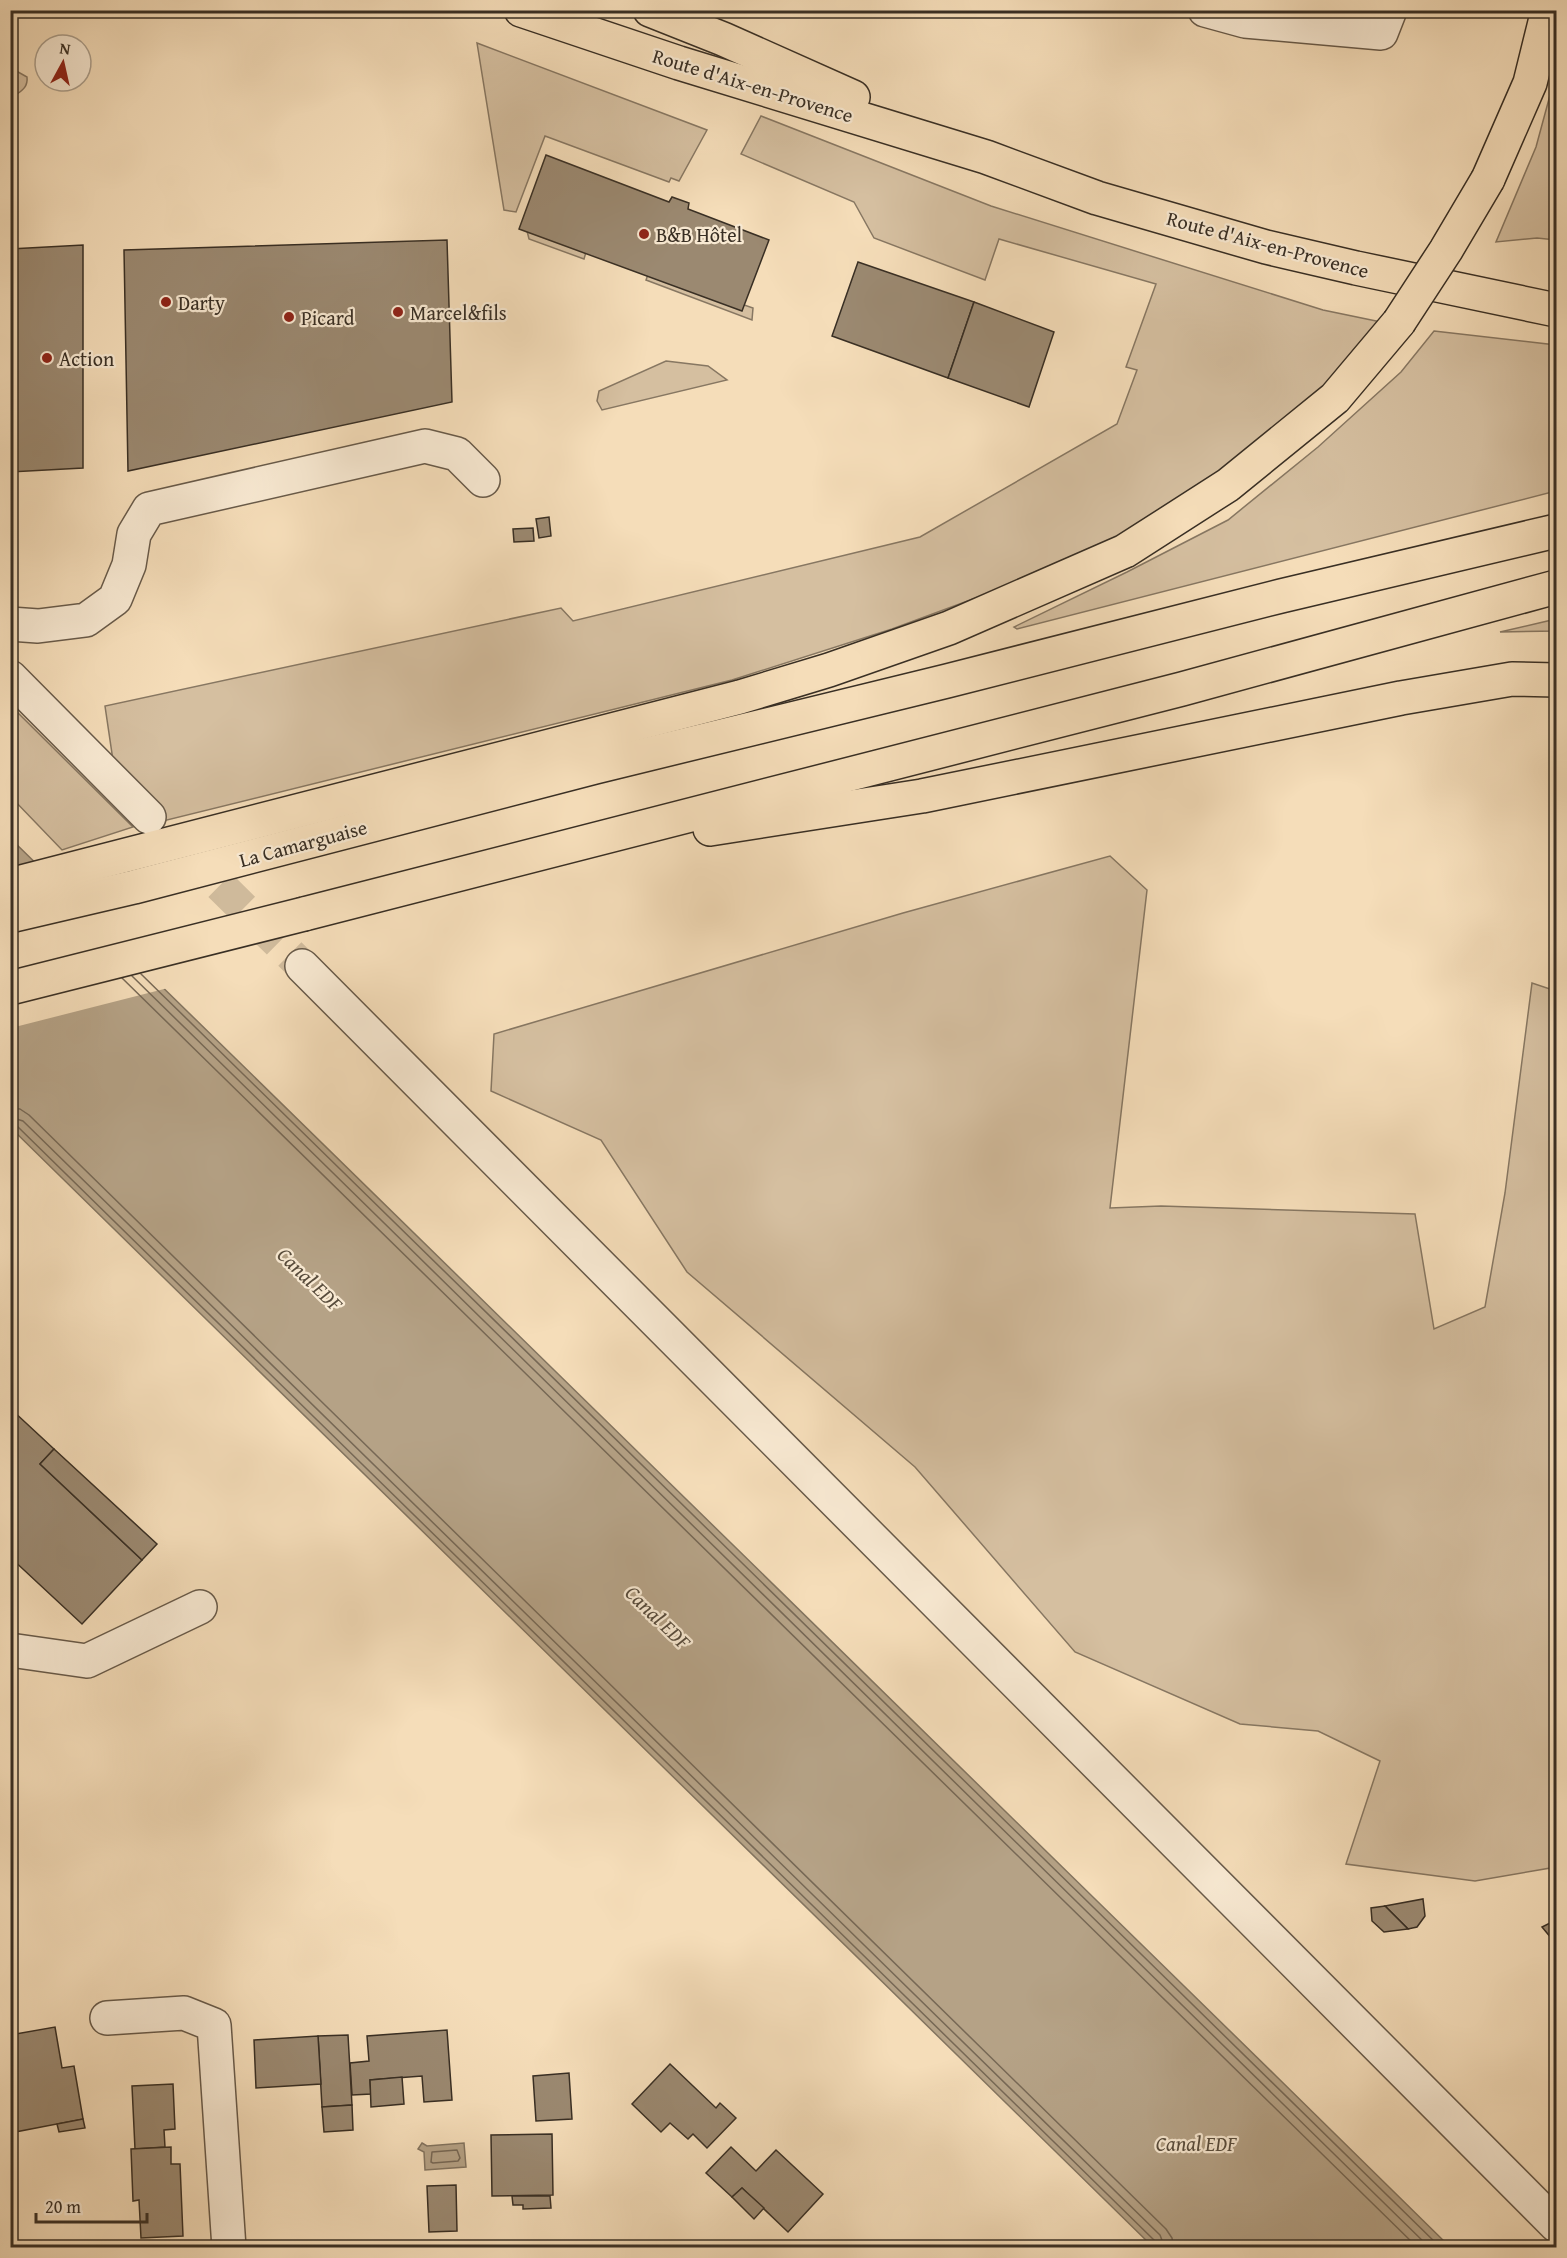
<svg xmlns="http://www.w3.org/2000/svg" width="1567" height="2258" viewBox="0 0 1567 2258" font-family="'Gentium Book Plus',serif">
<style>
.green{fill:#d5bfa0;stroke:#877762;stroke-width:1.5}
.water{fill:#b5a286;stroke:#83745f;stroke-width:1.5}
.pier{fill:#f5ddb9}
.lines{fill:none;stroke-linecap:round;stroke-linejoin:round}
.shore{stroke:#776855;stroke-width:1.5}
.building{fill:#9b8971;stroke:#392f24;stroke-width:1.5}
.minor-tunnel{stroke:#cfba9b;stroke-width:33;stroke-dasharray:33 16;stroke-linecap:butt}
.minor-casing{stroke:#685a49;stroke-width:36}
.major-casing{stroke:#392f24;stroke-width:36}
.highway-casing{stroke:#392f24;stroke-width:36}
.minor{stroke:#f8e9d2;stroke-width:33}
.major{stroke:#f5ddb9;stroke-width:33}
.highway{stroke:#f5ddb9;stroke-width:33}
.highway-bridge-casing{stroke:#392f24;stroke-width:36;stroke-linecap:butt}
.highway-bridge{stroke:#f5ddb9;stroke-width:33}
.poi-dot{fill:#8f2418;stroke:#f8e9d2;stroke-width:2}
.labels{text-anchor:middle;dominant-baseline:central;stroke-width:4.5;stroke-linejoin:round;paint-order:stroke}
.street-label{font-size:20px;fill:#392f24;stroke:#f8e9d2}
.poi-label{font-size:20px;fill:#392f24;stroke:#f8e9d2;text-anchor:start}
.water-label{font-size:21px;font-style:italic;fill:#584c3c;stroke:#f8e9d2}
</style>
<rect width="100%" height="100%" fill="#f5ddb9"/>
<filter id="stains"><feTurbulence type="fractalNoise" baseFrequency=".00333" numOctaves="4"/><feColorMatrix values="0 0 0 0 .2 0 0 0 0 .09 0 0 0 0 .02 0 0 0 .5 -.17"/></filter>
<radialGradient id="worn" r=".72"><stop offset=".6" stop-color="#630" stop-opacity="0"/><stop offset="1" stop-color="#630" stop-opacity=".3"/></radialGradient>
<g class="green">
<path d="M477,43L707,130L679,181L671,178L669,182L545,136L516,212L504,210Z"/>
<path d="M11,68L27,77C28,86 23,90 17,94V141H11Z"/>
<path d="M1556,73V240L1537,238L1496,242L1536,147Z"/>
<path d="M761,116L991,206L1323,310L1381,322L1323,389L1256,447L1141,525L1040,574L892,629L732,680L159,822L115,774L105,706L561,608L573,621L920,537L1117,424L1137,370L1126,367L1156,284L999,239L985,280L874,238L854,202L741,154Z"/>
<path d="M525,223L588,245L584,259L529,239Z"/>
<path d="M649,272L753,308L752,320L646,280Z"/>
<path d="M1434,331L1556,345V491L1017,629L1014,627L1127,572L1228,520L1318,447L1401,372Z"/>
<path d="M666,361L708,366L727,380L602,410L597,401L599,391Z"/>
<path d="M1556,619V631L1500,632Z"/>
<path d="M10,706H11L133,827L62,850L11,797Z"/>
<path d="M1110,856L1147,890L1110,1208L1161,1206L1415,1214L1434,1329L1485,1307L1505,1193L1532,983L1556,991V1867L1475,1881L1346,1864L1380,1761L1318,1731L1240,1724L1075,1652L915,1467L687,1272L601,1140L491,1091L494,1034L903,913Z"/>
</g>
<g class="water">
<path d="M10,838L1276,2076L1450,2247H1153L11,1128Z"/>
<path d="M422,2143L427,2146L464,2143L466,2167L425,2170L424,2152L418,2149Z"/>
</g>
<path class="pier" d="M40,862L168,988L11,1028V869Z"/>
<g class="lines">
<g class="shore">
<path d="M141,974L1441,2248"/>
<path d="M132,976L1430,2248"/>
<path d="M122,978L1418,2248"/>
<path d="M10,1108L20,1109L29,1115L1166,2229L1172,2238L1174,2248"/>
<path d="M10,1117L23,1121L1160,2235L1165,2248"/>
<path d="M10,1124L17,1126L1155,2241L1157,2248"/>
<path d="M457,2150L460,2158L458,2161L433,2163L431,2162L432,2152Z"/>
</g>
</g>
<g class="building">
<path d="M546,155L669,202L672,197L689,203L688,209L769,240L742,311L519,229Z"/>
<path d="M447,240L452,402L128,471L124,250Z"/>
<path d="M83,245V468L10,472V249Z"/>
<path d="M858,262L974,302L948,378L832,336Z"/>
<path d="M974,302L1054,332L1029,407L948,378Z"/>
<path d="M549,517L551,536L539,538L536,519Z"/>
<path d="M533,528L534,541L514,542L513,529Z"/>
<path d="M12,1410L54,1449L40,1464L142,1560L82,1624L10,1557V1412Z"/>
<path d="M54,1449L157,1544L142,1560L40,1464Z"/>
<path d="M1423,1899L1425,1916L1417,1927L1408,1929L1385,1906Z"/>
<path d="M1385,1906L1408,1929L1384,1932L1372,1921L1371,1908Z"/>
<path d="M1556,1920V1944L1542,1927Z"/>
<path d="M55,2027L62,2068L74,2066L83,2119L10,2133V2035Z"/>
<path d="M447,2030L452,2100L424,2102L422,2076L370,2080L371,2094L352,2095L350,2063L369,2061L367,2036Z"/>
<path d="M348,2035L352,2105L322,2107L318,2036Z"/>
<path d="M318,2036L321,2084L256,2088L254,2040Z"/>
<path d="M670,2064L716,2108L720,2103L736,2118L707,2148L693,2134L688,2139L670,2123L661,2132L632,2104Z"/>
<path d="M569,2073L572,2119L536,2121L533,2076Z"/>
<path d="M402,2077L404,2104L371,2107L370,2080Z"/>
<path d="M173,2084L175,2129L164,2130L165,2147L135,2149L132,2086Z"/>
<path d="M352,2105L353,2130L324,2132L322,2107Z"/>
<path d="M83,2119L85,2128L59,2132L57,2124Z"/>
<path d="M552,2134L553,2195L492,2196L491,2135Z"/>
<path d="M171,2147V2164H180L183,2236L141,2238L139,2200L133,2201L131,2149Z"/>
<path d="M731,2147L756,2171L776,2150L823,2194L788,2232L742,2188L732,2197L706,2173Z"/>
<path d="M456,2185L457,2231L429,2232L427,2186Z"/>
<path d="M742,2188L764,2208L754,2219L732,2197Z"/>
<path d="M512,2196H550L551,2208L523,2209V2205H513Z"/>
</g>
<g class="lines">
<path class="minor-tunnel" d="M185,851L302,966"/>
<defs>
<g id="minor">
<path d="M1205,10L1245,21L1381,33L1390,10"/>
<path d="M10,624L38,626L86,620L115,599L129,565L134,534L149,509L425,446L457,454L483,480"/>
<path d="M10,677L149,817"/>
<path d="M302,966L1556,2225"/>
<path d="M10,1650L87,1661L200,1607"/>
<path d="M107,2018L184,2013L214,2025L229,2248"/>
</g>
<g id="major">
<path d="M521,10L679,63L986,157L1097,198L1266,247L1356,268L1556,310"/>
<path d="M650,10L723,39L853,97"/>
</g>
<g id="highway">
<path d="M1488,179L1530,83L1548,10"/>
<path d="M710,829L922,796L1401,698L1512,679L1556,680"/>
<path d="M10,885L740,697L829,670L949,628L1125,551L1228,485L1335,398L1399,322"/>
<path d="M304,914L1182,689L1556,587"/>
<path d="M10,916L134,887L595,767L947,681L1281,596L1556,531"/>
</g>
</defs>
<use href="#minor" class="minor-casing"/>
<use href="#major" class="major-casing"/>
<use href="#highway" class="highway-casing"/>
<use href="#minor" class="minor"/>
<use href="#major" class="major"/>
<use href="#highway" class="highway"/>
<defs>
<g id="highway-bridge">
<path d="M1399,322L1446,250L1488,179"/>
<path d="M10,988L304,914"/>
</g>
</defs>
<use href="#highway-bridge" class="highway-bridge-casing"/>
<use href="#highway-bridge" class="highway-bridge"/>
</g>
<g class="poi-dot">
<circle cx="644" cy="234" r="6"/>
<circle cx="166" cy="302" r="6"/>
<circle cx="398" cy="312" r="6"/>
<circle cx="289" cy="317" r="6"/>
<circle cx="47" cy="358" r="6"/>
</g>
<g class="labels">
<g class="street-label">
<text transform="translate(753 85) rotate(17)">Route d'Aix-en-Provence</text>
<text transform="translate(1268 244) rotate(15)">Route d'Aix-en-Provence</text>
<text transform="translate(303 843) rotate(-15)">La Camarguaise</text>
</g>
<g class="poi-label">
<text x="656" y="234">B&amp;B Hôtel</text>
<text x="178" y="302">Darty</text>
<text x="410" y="312">Marcel&amp;fils</text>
<text x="301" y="317">Picard</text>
<text x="59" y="358">Action</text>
</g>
<g class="water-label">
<text transform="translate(310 1279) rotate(44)">Canal EDF</text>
<text transform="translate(658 1617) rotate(44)">Canal EDF</text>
<text x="1196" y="2143">Canal EDF</text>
</g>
</g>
<rect width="1567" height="2258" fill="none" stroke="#f5ddb9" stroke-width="36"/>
<rect x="12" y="12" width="1543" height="2234" fill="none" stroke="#392f24" stroke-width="3"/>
<rect x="18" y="18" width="1531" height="2222" fill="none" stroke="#392f24" stroke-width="1.5"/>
<g transform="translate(63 63) rotate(8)"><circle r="28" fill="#f8e9d2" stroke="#ac9f8c" stroke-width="1.5"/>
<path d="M0-4.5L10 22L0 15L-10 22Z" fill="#8f2418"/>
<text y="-9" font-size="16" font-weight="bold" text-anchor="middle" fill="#392f24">N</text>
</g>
<path d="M36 2213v9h111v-9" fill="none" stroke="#392f24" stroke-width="3"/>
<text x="45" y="2213" font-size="18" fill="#392f24" stroke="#f8e9d2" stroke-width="4.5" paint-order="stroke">20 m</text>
<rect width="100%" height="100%" filter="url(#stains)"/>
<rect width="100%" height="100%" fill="url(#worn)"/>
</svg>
